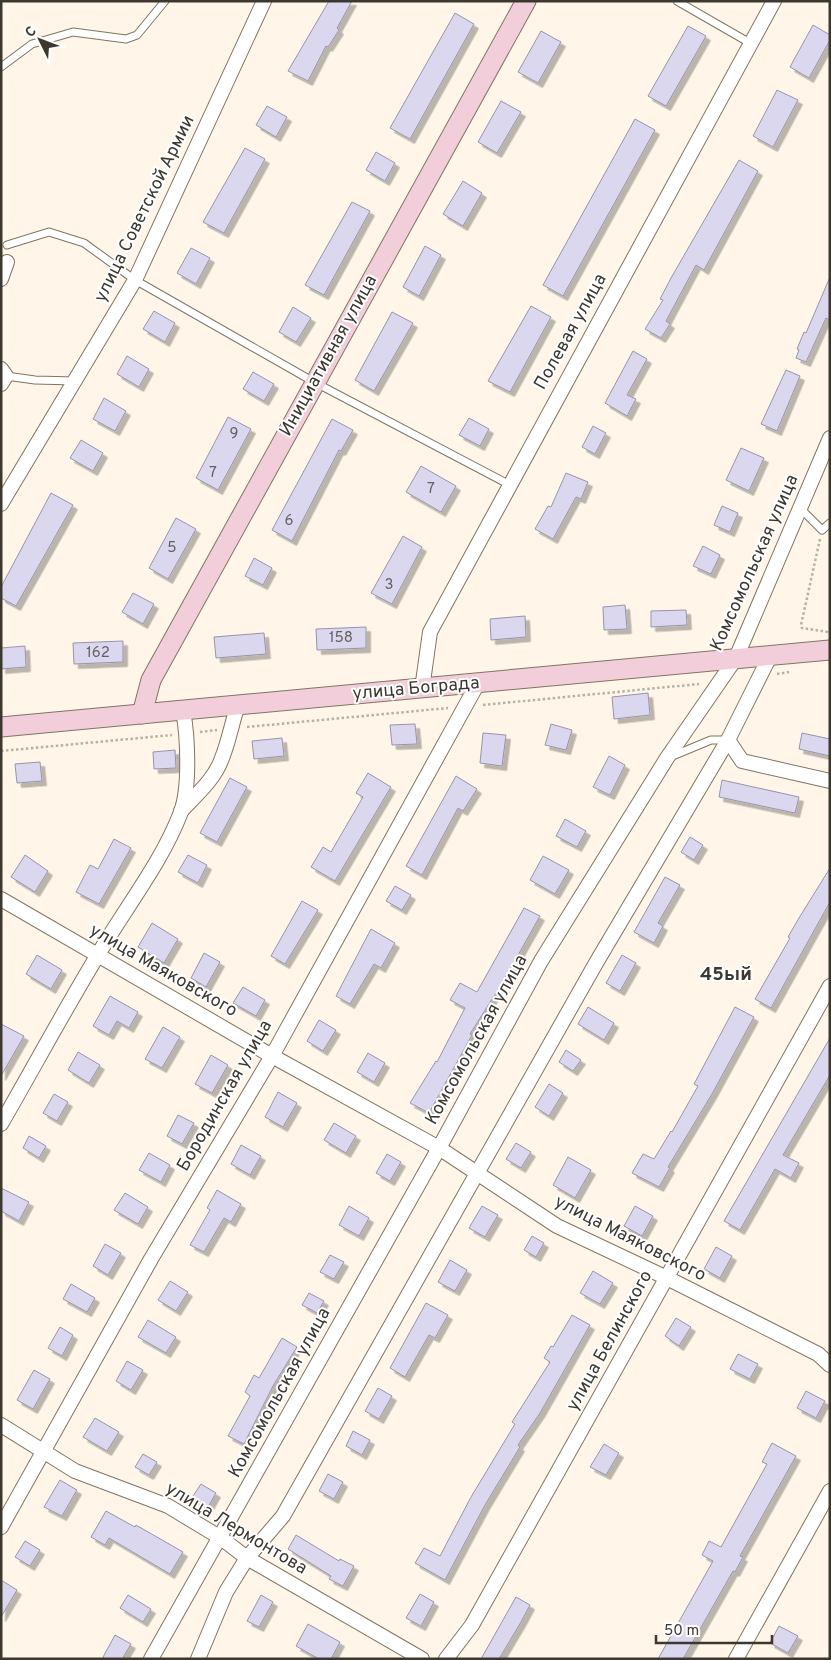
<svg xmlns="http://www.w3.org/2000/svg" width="831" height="1660" viewBox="0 0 831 1660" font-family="Overpass,sans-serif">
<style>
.building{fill:#dbd7ef;stroke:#9893ab;filter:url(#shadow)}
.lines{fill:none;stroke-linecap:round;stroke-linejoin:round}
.lane-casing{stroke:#817560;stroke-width:9}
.street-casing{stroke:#817560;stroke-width:16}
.secondary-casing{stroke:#817560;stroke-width:21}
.path{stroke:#b7b0a4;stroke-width:2.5;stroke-dasharray:2.5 2.5;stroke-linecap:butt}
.lane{stroke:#fff;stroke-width:7}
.street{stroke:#fff;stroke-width:14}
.secondary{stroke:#f2cdda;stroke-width:19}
.labels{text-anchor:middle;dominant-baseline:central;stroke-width:4;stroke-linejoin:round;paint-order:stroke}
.number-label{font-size:15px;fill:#64605f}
.street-label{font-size:18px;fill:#3d382f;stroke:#fff}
.neighbourhood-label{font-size:19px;font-weight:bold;fill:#3d382f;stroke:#fff}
</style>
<defs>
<filter id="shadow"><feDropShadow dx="4.5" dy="4.5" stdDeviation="0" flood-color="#0004"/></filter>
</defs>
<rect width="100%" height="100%" fill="#fff6e9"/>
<g class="building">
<path d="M329,1H352L337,28L339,30L328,47L326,46L308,81L288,71Z"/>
<path d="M455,13L474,24L410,139L390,128Z"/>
<path d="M813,25L830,35V40L809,78L790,67Z"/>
<path d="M688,26L706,36L666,106L648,96Z"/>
<path d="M541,31L561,42L538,83L518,72Z"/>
<path d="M777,90L798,100L773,147L753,136Z"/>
<path d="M501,101L521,112L497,153L478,142Z"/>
<path d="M267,106L287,117L276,137L256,125Z"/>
<path d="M635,119L655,130L563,296L543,285Z"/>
<path d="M245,148L265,159L224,233L203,222Z"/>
<path d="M376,152L395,163L385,181L366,170Z"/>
<path d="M739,160L758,171L704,270L696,265L666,321L670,324L661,338L645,329L663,300L660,299L671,278Z"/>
<path d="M463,181L482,193L463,226L443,214Z"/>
<path d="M352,202L370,211L324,295L305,285Z"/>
<path d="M425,246L441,255L419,296L403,287Z"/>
<path d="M191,248L210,258L196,284L177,273Z"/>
<path d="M830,277V320L826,318L806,362L796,358L799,350L797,349L804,332L806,333Z"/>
<path d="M531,306L551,317L510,392L488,381Z"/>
<path d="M293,307L311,318L296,342L279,332Z"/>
<path d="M154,311L175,323L165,342L143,329Z"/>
<path d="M392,312L413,323L374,391L355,380Z"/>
<path d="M633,351L647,359L627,395L636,399L627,416L605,403Z"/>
<path d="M127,356L149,369L139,387L117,374Z"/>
<path d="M786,370L800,376L777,431L761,424Z"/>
<path d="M253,372L274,384L264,401L243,389Z"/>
<path d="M104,398L126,411L115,431L93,419Z"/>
<path d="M228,417L251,429L218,490L196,478Z"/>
<path d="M469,418L489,429L480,446L459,435Z"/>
<path d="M332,419L353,430L341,451L339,450L292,541L272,530Z"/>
<path d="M593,426L606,433L595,454L582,447Z"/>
<path d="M81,440L103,453L93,471L70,458Z"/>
<path d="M741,448L764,458L749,491L726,480Z"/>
<path d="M421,466L456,486L441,512L406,492Z"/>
<path d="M566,473L588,482L581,499L576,497L553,539L535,529L548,506L551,507Z"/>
<path d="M51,493L73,505L16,606L1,598V587Z"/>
<path d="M722,506L738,513L730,532L714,525Z"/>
<path d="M176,518L196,529L168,579L149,568Z"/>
<path d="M403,536L422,547L392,604L371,593Z"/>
<path d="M703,546L720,555L711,574L693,566Z"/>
<path d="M254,558L272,568L263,585L245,576Z"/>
<path d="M133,593L154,604L143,624L122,612Z"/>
<path d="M625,605L627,629L604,630L603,607Z"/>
<path d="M686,610L687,625L651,627V611Z"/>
<path d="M525,616L526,637L491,640L490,619Z"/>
<path d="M366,627V648L317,650L316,629Z"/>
<path d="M264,633L266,654L216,658L214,637Z"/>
<path d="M123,641V662L74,664L73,643Z"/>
<path d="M25,646L26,667L1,669V648Z"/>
<path d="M648,693L650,715L614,719L612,697Z"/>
<path d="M415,724L417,744L392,745L390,725Z"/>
<path d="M551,724L572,730L566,750L545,745Z"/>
<path d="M483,733L506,735L502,766L480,763Z"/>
<path d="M802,733L830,739V756L799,749Z"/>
<path d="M282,738L284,756L254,759L252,741Z"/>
<path d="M175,750L176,768L154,769L153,752Z"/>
<path d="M609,756L625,765L610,795L593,787Z"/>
<path d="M40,762L42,781L17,783L15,764Z"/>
<path d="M368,773L391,787L335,881L311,867L323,847L331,852L363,797L356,793Z"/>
<path d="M456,776L477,789L463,811L458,808L422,875L406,866Z"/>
<path d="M230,778L247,787L217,842L200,833Z"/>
<path d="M722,780L799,797L795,813L719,797Z"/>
<path d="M565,819L586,831L577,847L556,836Z"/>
<path d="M690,837L703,845L694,860L681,852Z"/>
<path d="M114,839L131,848L99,904L76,892L90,865L98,869Z"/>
<path d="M25,855L48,871L35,892L11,877Z"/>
<path d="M188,855L207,865L198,883L178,872Z"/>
<path d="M543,856L569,870L555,894L530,880Z"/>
<path d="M830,868V902L771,1008L755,999L790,938L788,937L799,918Z"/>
<path d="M665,877L680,885L658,923L663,926L654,943L634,932Z"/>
<path d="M395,886L411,895L402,910L386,901Z"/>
<path d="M302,901L318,910L285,964L271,956Z"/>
<path d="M524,908L540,916L503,982L470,1034L472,1035L429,1113L410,1103L436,1061L437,1062L465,1008L450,1000L460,983L477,992Z"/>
<path d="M152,923L178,939L164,963L138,947Z"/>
<path d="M371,929L395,943L381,968L374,964L350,1004L336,996Z"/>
<path d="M204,953L220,962L206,987L191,978Z"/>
<path d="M37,955L62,970L51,989L26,974Z"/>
<path d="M622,955L636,963L620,991L606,983Z"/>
<path d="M243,987L265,1000L256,1016L233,1003Z"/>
<path d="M110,996L138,1012L129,1028L117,1021L109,1035L93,1026Z"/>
<path d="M588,1007L614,1023L604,1040L578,1024Z"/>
<path d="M735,1007L754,1017L712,1094L668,1167L670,1168L659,1187L632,1173L643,1154L654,1159L671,1131L672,1132L698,1086L694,1084Z"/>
<path d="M319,1020L336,1030L323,1051L307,1041Z"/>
<path d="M1,1024L24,1036L1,1076Z"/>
<path d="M163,1027L180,1037L162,1068L145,1059Z"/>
<path d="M830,1038V1075L783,1155L799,1163L791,1178L775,1169L740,1230L724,1221Z"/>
<path d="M566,1050L581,1060L573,1071L559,1062Z"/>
<path d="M78,1052L100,1065L89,1083L68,1070Z"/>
<path d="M368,1053L385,1063L374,1082L357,1072Z"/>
<path d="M211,1055L228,1065L212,1093L195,1084Z"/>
<path d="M549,1084L563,1093L549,1116L535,1107Z"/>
<path d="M278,1092L297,1103L283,1127L265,1117Z"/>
<path d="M54,1094L68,1102L57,1121L43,1113Z"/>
<path d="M178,1115L194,1123L182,1144L167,1136Z"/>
<path d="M334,1123L356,1136L346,1153L324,1140Z"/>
<path d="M29,1136L46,1146L39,1158L23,1148Z"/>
<path d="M516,1143L531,1152L521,1168L506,1159Z"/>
<path d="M241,1145L261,1156L250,1175L231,1164Z"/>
<path d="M149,1153L170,1165L161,1182L139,1170Z"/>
<path d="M387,1154L401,1162L390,1181L376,1173Z"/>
<path d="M568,1157L591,1170L575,1198L553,1185Z"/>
<path d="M1,1188L29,1202L19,1221L1,1211Z"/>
<path d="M217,1190L241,1204L231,1222L224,1218L204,1252L190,1245L210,1210L207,1208Z"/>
<path d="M125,1193L148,1207L138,1224L114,1210Z"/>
<path d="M349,1206L369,1218L359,1236L339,1225Z"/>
<path d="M482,1206L498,1215L485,1237L469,1228Z"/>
<path d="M635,1206L653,1216L642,1236L624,1226Z"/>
<path d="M532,1236L544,1243L536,1257L524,1250Z"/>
<path d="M105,1244L121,1253L108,1275L93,1266Z"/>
<path d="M716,1247L732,1256L720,1278L704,1269Z"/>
<path d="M330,1255L344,1262L334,1279L320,1272Z"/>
<path d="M450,1260L467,1270L455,1291L438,1282Z"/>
<path d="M593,1271L613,1283L600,1304L580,1293Z"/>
<path d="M170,1281L188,1292L176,1311L158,1300Z"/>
<path d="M71,1284L95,1298L87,1312L63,1299Z"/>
<path d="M309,1293L324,1301L317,1313L302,1305Z"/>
<path d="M426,1303L448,1315L435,1338L429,1335L405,1377L390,1368Z"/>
<path d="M572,1315L590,1325L540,1413L518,1445L520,1447L485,1505L445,1580L415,1563L424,1548L440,1556L471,1497L515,1424L512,1422L550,1362L544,1358L551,1346L553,1347Z"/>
<path d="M676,1318L691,1327L679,1346L665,1336Z"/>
<path d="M148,1320L176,1337L166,1353L138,1337Z"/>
<path d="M60,1327L73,1335L62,1356L48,1348Z"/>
<path d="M282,1338L297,1347L273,1386L244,1444L228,1436L250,1396L245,1392L254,1375L259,1378Z"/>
<path d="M738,1354L758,1364L750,1379L730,1369Z"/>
<path d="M127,1361L143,1370L131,1390L116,1381Z"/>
<path d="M34,1370L50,1379L33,1409L17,1400Z"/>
<path d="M378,1388L392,1396L379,1419L365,1411Z"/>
<path d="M806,1391L825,1401L816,1418L797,1408Z"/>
<path d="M95,1418L119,1432L107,1451L83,1437Z"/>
<path d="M353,1431L370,1440L362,1455L346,1446Z"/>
<path d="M772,1443L796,1456L740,1556L743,1557L735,1572L733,1571L683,1659H658L713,1561L702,1555L709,1541L721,1547L767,1464L762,1462Z"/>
<path d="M604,1444L619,1453L606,1475L590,1467Z"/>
<path d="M143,1454L157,1462L149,1475L135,1467Z"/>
<path d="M328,1474L343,1482L334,1499L319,1491Z"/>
<path d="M60,1480L77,1490L62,1516L44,1507Z"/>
<path d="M201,1484L216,1493L207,1509L191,1499Z"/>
<path d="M106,1511L135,1527L136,1525L183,1552L170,1574L109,1538L105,1545L91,1537Z"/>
<path d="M296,1535L339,1561L340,1559L354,1566L343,1586L329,1579L331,1576L288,1549Z"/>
<path d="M25,1541L40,1550L30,1566L15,1557Z"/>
<path d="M1,1580L17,1590L1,1617Z"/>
<path d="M420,1594L434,1602L421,1626L406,1618Z"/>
<path d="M128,1595L151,1609L143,1622L120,1608Z"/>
<path d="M261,1595L273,1602L259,1627L247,1621Z"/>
<path d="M516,1597L530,1605L521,1622L499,1659H481Z"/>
<path d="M308,1624L340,1642L331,1659H319L296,1646Z"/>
<path d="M779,1626L798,1636L788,1653L770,1643Z"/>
<path d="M115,1635L131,1644L122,1659H102Z"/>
</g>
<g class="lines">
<defs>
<g id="lane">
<path d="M677,1L750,43"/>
<path d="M1,67L32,44L73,32L126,39L137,35L165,1"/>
<path d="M7,245L49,232L84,243L135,280L314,382L510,485"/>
<path d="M6,376L35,380L75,381"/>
<path d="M800,508L822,530L830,523"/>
<path d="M670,757L711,740H728"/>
</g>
<g id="street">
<path d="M1,279L7,262"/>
<path d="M1,369L6,376L1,384"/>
<path d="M1,504L135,280L264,1"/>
<path d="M422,689L430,632L774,1"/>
<path d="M728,740L742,761L830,781"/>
<path d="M181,811C196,795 215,779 222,758C229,741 232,722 238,705"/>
<path d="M1,899L272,1056L439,1148L557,1226L667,1278L818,1354L830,1365"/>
<path d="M1,1124C34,1067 65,1009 99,953C126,907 162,862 181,812C190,788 188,737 183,711"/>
<path d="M1,1425L75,1471L168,1506L221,1538L247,1558L422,1659"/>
<path d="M1,1527L151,1259L272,1056L478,683"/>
<path d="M151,1659L439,1148L541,961L667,758L736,658L830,438"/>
<path d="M198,1659L226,1592L247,1558L283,1516L596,963L728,740L771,654"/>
<path d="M446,1659L472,1625L830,986"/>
<path d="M736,1659L830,1491"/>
</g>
<g id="secondary">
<path d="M142,714L151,680L526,1"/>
<path d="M1,727L830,650"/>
</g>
</defs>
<use href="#lane" class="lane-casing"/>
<use href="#street" class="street-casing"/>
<use href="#secondary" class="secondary-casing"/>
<g class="path">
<path d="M820,539L801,625L802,628L828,632"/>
<path d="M777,674L789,672"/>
<path d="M483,705L699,684"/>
<path d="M247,727L448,708"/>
<path d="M200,732L217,730"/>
<path d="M1,751L172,735"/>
</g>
<use href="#lane" class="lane"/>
<use href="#street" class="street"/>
<use href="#secondary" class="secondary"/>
</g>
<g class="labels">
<g class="number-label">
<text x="234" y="434">9</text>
<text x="213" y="473">7</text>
<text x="431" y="489">7</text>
<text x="289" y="521">6</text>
<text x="172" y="548">5</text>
<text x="389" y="585">3</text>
<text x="341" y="638">158</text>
<text x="98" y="653">162</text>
</g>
<g class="street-label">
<text transform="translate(145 209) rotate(-64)">улица Советской Армии</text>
<text transform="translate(571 332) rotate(-61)">Полевая улица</text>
<text transform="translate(329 356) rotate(-61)">Инициативная улица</text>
<text transform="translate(755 563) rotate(-66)">Комсомольская улица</text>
<text transform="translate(416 689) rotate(-5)">улица Бограда</text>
<text transform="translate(163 971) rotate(30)">улица Маяковского</text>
<text transform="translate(477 1040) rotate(-61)">Комсомольская улица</text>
<text transform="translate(225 1096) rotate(-60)">Бородинская улица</text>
<text transform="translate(630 1239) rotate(27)">улица Маяковского</text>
<text transform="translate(610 1341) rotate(-61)">улица Белинского</text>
<text transform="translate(280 1393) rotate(-61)">Комсомольская улица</text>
<text transform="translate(236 1529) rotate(31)">улица Лермонтова</text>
</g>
<g class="neighbourhood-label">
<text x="726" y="975">45ый</text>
</g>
</g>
<rect width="831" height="1660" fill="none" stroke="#3d382f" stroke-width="5"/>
<g transform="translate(40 40) rotate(312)" stroke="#ffffff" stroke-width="4" paint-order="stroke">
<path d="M0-4L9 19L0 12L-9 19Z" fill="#3d382f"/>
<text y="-8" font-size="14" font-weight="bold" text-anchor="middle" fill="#3d382f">С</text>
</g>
<path d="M656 1635v8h116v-8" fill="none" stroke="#3d382f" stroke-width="2.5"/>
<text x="664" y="1635" font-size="15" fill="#3d382f" stroke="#ffffff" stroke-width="4" paint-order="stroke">50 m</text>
</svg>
